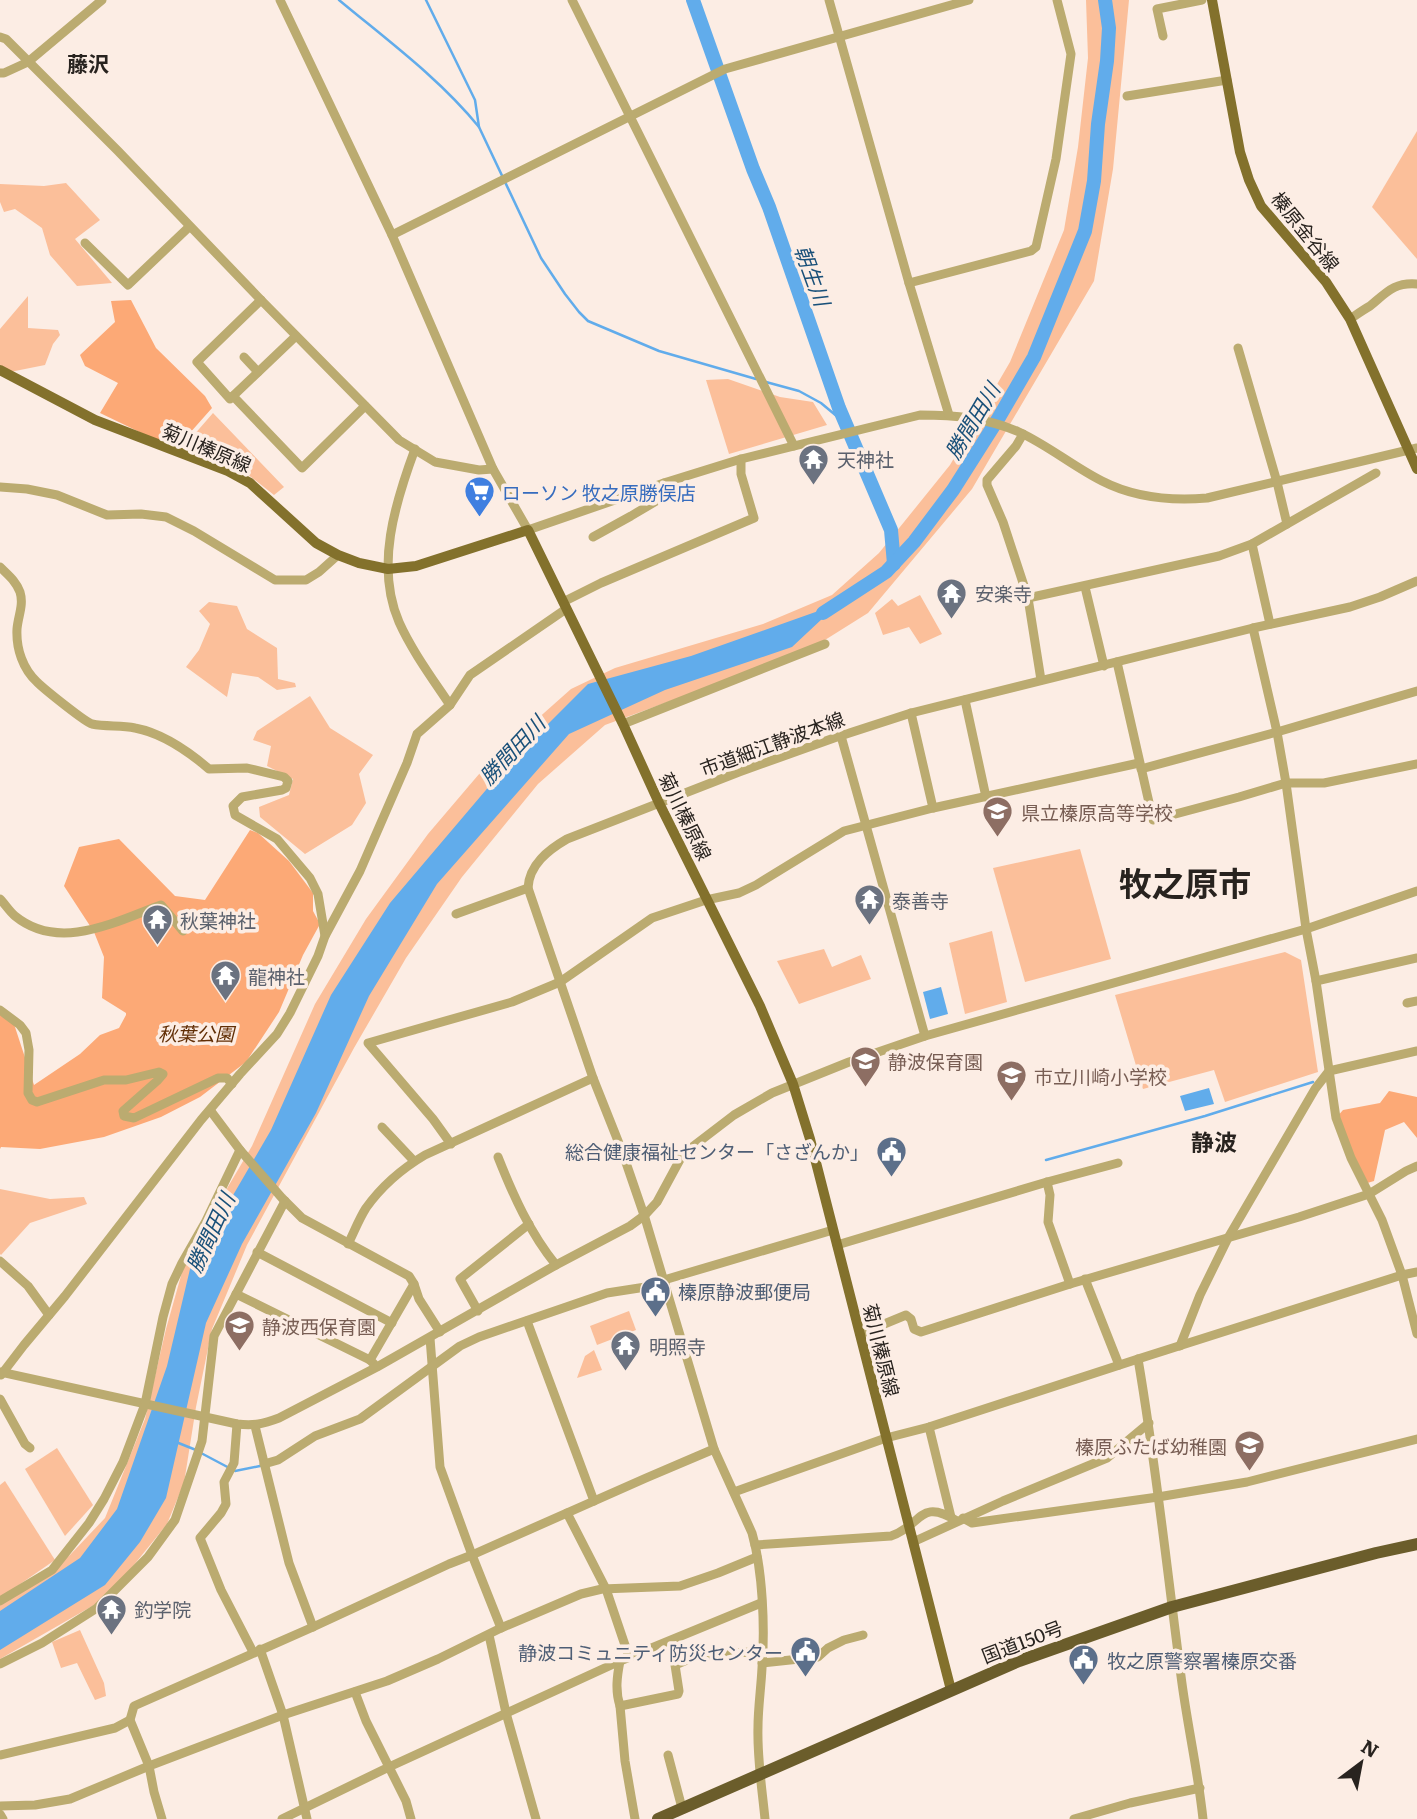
<svg xmlns="http://www.w3.org/2000/svg" width="1417" height="1819" viewBox="0 0 1417 1819" font-family="Literata,'Noto Sans JP',serif">
<style>
.green{fill:#fbbf9a}
.forest{fill:#fca976}
.water{fill:#61aceb}
.lines{fill:none;stroke-linecap:round;stroke-linejoin:round}
.stream{stroke:#61aceb;stroke-width:2.5}
.river{stroke:#61aceb;stroke-width:14}
.minor{stroke:#bbab70;stroke-width:9}
.major{stroke:#83712c;stroke-width:10}
.highway{stroke:#6b5d2b;stroke-width:12}
.labels{text-anchor:middle;dominant-baseline:central;stroke-width:7;stroke-linejoin:round;paint-order:stroke}
.street-label{font-size:19px;fill:#28231f;stroke:#fcede4}
.worship-label{font-size:19px;fill:#5b616d;stroke:#fcede4;text-anchor:start}
.shop-label{font-size:19px;fill:#366cbe;stroke:#fcede4;text-anchor:start}
.education-label{font-size:19px;fill:#785e54;stroke:#fcede4;text-anchor:start}
.park-label{font-size:19px;font-style:italic;fill:#612e05;stroke:#fcede4}
.service-label{font-size:19px;fill:#4e5e75;stroke:#fcede4;text-anchor:end}
.neighbourhood-label{font-size:21px;font-weight:bold;fill:#28231f;stroke:#fcede4}
.water-label{font-size:21px;font-style:italic;fill:#195079;stroke:#fcede4}
.quarter-label{font-size:23px;font-weight:bold;fill:#28231f;stroke:#fcede4}
.town-label{font-size:33px;font-weight:bold;fill:#28231f;stroke:#fcede4}
</style>
<rect width="100%" height="100%" fill="#fcede4"/>
<g class="green">
<path d="M1086,0H1129L1113,169L1094,281L972,489L868,613L809,650L605,725L538,784L462,877L406,958L354,1048L247,1245L212,1329L196,1407L184,1483L167,1524L108,1597L0,1659V1605L23,1591L70,1555L105,1518L145,1419L166,1329L186,1258L252,1146L315,1004L366,919L428,834L491,760L571,689L615,668L763,624L832,595L879,553L950,465L1010,362L1064,230L1078,147L1088,58Z"/>
<path d="M1417,131V259L1372,207Z"/>
<path d="M66,183L100,220L75,239L112,283L77,286L50,255L42,228L15,209L4,212L0,202V184L44,186Z"/>
<path d="M28,296V328L58,330L60,335L53,344L45,365L10,372L0,365V329Z"/>
<path d="M728,379L780,397L813,402L827,425L729,454L706,380Z"/>
<path d="M213,413L284,487L274,495L237,466L186,444Z"/>
<path d="M920,595L942,634L920,644L909,627L883,635L875,613L892,599L898,606Z"/>
<path d="M209,602L237,606L247,629L277,648L278,679L295,683L296,687L277,690L258,677L232,673L227,697L186,667L199,650L210,624L199,611Z"/>
<path d="M310,696L330,728L373,755L359,774L366,803L352,825L305,854L260,817L259,807L289,795L293,779L267,766L271,746L253,740L257,731Z"/>
<path d="M1080,849L1111,959L1025,982L993,868Z"/>
<path d="M992,931L1007,1002L965,1014L949,943Z"/>
<path d="M824,949L832,967L861,955L871,979L799,1004L777,961Z"/>
<path d="M1285,952L1301,960L1318,1072L1225,1102L1214,1070L1143,1089L1115,995Z"/>
<path d="M0,1189L50,1199L84,1197L87,1204L30,1223L1,1255L0,1254Z"/>
<path d="M629,1311L636,1330L597,1345L590,1326Z"/>
<path d="M594,1350L602,1370L577,1378L585,1356Z"/>
<path d="M57,1448L93,1505L65,1536L25,1469Z"/>
<path d="M5,1481L55,1560L0,1598V1485Z"/>
<path d="M80,1630L104,1683L106,1696L95,1700L77,1663L61,1668L52,1642Z"/>
</g>
<g class="forest">
<path d="M131,300L156,348L205,396L212,408L181,443L154,439L100,413L118,383L85,366L80,355L115,322L111,301Z"/>
<path d="M250,830L258,833L289,861L313,893V911L320,924L303,955L279,1012L246,1062L200,1097L161,1117L104,1137L40,1149L1,1147L0,1149V1014L14,1024L34,1085L80,1054L100,1035L119,1028L126,1015V1013L102,998L104,957L94,932L64,886L79,847L119,839L175,896L205,900Z"/>
<path d="M1389,1091L1417,1097V1138L1404,1122L1385,1130L1374,1181L1364,1184L1336,1118L1343,1110L1380,1103Z"/>
</g>
<g class="water">
<path d="M838,604L792,647L665,690L569,734L437,884L369,996L316,1113L242,1244L206,1323L166,1498L140,1542L105,1585L0,1650V1611L80,1558L117,1509L167,1366L190,1269L271,1130L331,995L390,903L508,764L588,684L691,656Z"/>
<path d="M941,987L948,1014L930,1019L923,992Z"/>
<path d="M1209,1088L1214,1104L1185,1111L1180,1096Z"/>
</g>
<g class="lines">
<g class="stream">
<path d="M339,0C387,40 439,78 479,127"/>
<path d="M426,0L475,100L479,127L541,258L565,294L579,312L588,321L659,351L756,379"/>
<path d="M766,382L799,391L821,403L845,423"/>
<path d="M1046,1160L1205,1116L1313,1082"/>
<path d="M176,1442L196,1450"/>
<path d="M201,1453L235,1471L260,1466"/>
</g>
<g class="river">
<path d="M693,0L753,169L769,207L839,408L891,530L894,564"/>
<path d="M823,613L886,572L914,542L953,490L998,419L1034,357L1085,231L1094,181L1098,124L1107,61L1109,28L1105,0"/>
</g>
<g class="minor">
<path d="M280,0L392,235L493,469L528,530L667,482L741,459L920,415C955,415 987,418 1019,432C1049,446 1074,467 1102,481C1135,498 1171,501 1207,498L1417,448"/>
<path d="M572,0L794,446"/>
<path d="M829,0L909,283L949,415"/>
<path d="M1163,36L1157,9L1202,0"/>
<path d="M0,37L6,39L118,151L261,300L399,440L435,462L479,470L493,469"/>
<path d="M0,73H4L28,62L102,0"/>
<path d="M1127,96L1227,80"/>
<path d="M392,235L725,69L969,0"/>
<path d="M85,243L128,285L189,227"/>
<path d="M909,283L1031,251L1036,247L1056,159L1071,54L1057,0"/>
<path d="M1350,319C1356,315 1363,310 1370,306C1386,293 1394,282 1417,284"/>
<path d="M296,336L233,396L302,468L365,406"/>
<path d="M1238,348L1277,482L1287,524"/>
<path d="M244,357L258,372"/>
<path d="M233,396L230,399L197,362L261,300"/>
<path d="M1023,434L1016,446L987,480V485L1003,522L1028,598L1041,680"/>
<path d="M415,449C395,503 375,567 399,622C412,651 432,678 450,705"/>
<path d="M0,487L27,489L57,495L107,515L141,514L166,517L194,531L275,580H306L319,572L338,555"/>
<path d="M593,537L631,516L668,494L664,483"/>
<path d="M1252,544L1270,624"/>
<path d="M0,567C8,575 16,581 20,592C24,605 18,616 17,629C16,649 23,669 37,682C44,689 85,722 92,724C106,727 121,725 135,728C162,733 188,751 209,769L247,768L284,777L288,781L286,788L282,790L242,797L233,806L235,815L277,839L310,878L318,894L325,936"/>
<path d="M1085,587L1104,666"/>
<path d="M1028,598L1219,556L1252,544L1376,473"/>
<path d="M563,602L601,583L754,518L741,474V459"/>
<path d="M1253,628L1277,732L1286,783L1306,929L1316,981L1336,1118L1351,1158L1382,1220L1402,1275L1417,1334"/>
<path d="M1117,662L1153,820L1239,797L1286,783H1324L1417,764"/>
<path d="M965,700L986,797"/>
<path d="M911,713L933,808"/>
<path d="M623,724L825,644"/>
<path d="M841,736L925,1036"/>
<path d="M1141,769L1277,732L1417,691"/>
<path d="M0,899C5,904 9,911 15,916C59,952 115,922 161,905L183,931"/>
<path d="M456,914L528,888"/>
<path d="M1316,981L1417,958"/>
<path d="M1407,1003L1417,1001"/>
<path d="M0,1010L20,1025L26,1033L29,1050L28,1093L32,1100L37,1102L104,1080H126L159,1072L163,1074L157,1081L123,1111L124,1116L134,1118L218,1078H227L232,1084"/>
<path d="M210,1110L240,1150L282,1198L302,1218L409,1276L414,1284L419,1299L440,1332"/>
<path d="M382,1127L414,1161"/>
<path d="M451,1144L433,1119L368,1043L512,1002L560,982L652,918L706,900L739,893L756,885L844,831L933,808L1139,763"/>
<path d="M498,1157C513,1195 530,1233 556,1265"/>
<path d="M1047,1182L1050,1195L1048,1222L1070,1284"/>
<path d="M348,1244C354,1232 359,1219 366,1208C381,1187 403,1168 425,1155L593,1078"/>
<path d="M837,1245L1047,1182L1118,1163"/>
<path d="M257,1252L392,1323"/>
<path d="M0,1261L28,1286L49,1315"/>
<path d="M1085,1279L1119,1365"/>
<path d="M664,1280L833,1230"/>
<path d="M236,1294L370,1360"/>
<path d="M478,1311L460,1279L529,1224"/>
<path d="M527,1321L594,1501"/>
<path d="M860,1334L906,1315L911,1319L914,1329L921,1332L1070,1284L1299,1217L1369,1194L1406,1171L1417,1166"/>
<path d="M430,1338L440,1467L472,1555L501,1628"/>
<path d="M1180,1346L1200,1295L1228,1238L1315,1089L1329,1071L1417,1051"/>
<path d="M1138,1359C1156,1464 1167,1570 1181,1676C1187,1724 1198,1771 1203,1819"/>
<path d="M374,1364L370,1360L414,1284"/>
<path d="M0,1372L237,1424C254,1426 263,1424 279,1418L377,1367L556,1265L630,1226L645,1215L657,1202L683,1154L734,1115L772,1093L849,1062L925,1036L1306,929L1417,891"/>
<path d="M1,1375L24,1345L65,1296L201,1120L240,1074L277,1034L290,1013L318,956L325,936L360,871L407,763L417,734L450,705L470,675L566,609"/>
<path d="M0,1399L25,1444L30,1448"/>
<path d="M237,1424L234,1463L224,1482L226,1504L221,1513L200,1538L221,1590L253,1652"/>
<path d="M255,1426L289,1563L313,1627"/>
<path d="M929,1427L951,1517"/>
<path d="M264,1464L278,1460L315,1436L360,1419L460,1346L479,1337L607,1293L665,1284"/>
<path d="M734,1492L886,1438L929,1427L1138,1359L1402,1275L1417,1272"/>
<path d="M567,1513L606,1589L629,1657"/>
<path d="M963,1518L972,1523L1158,1497L1247,1482L1417,1439"/>
<path d="M913,1542L1003,1501L1107,1458L1149,1423"/>
<path d="M755,1545L891,1536C922,1526 919,1497 957,1521"/>
<path d="M0,1601L52,1570L89,1523L104,1499L123,1462L145,1404L163,1317L172,1284L182,1263L206,1221L240,1150"/>
<path d="M489,1635L506,1713L536,1819"/>
<path d="M260,1649L283,1715L307,1819"/>
<path d="M620,1661C617,1676 615,1691 620,1706L678,1694L679,1691L675,1665L696,1656L763,1651"/>
<path d="M762,1663L818,1657L828,1648L844,1640L863,1635"/>
<path d="M0,1664L42,1643L97,1608L148,1557L175,1520L202,1441L214,1336L285,1201"/>
<path d="M355,1692L366,1721L406,1801L411,1819"/>
<path d="M620,1706L625,1761L635,1819"/>
<path d="M0,1755L115,1728L130,1720"/>
<path d="M668,1755L682,1808"/>
<path d="M0,1806L35,1805L70,1799L149,1766L283,1715L387,1681L438,1659L501,1628L581,1594L602,1589L680,1586L718,1573L757,1557"/>
<path d="M0,1814L3,1819"/>
<path d="M162,1819L154,1792L149,1766L130,1720L134,1706L313,1627L449,1564L472,1555L646,1478L714,1449"/>
<path d="M282,1819L389,1767L620,1661L761,1603"/>
<path d="M765,1819C762,1788 757,1758 758,1727C758,1708 761,1688 762,1668C765,1628 763,1572 752,1533L714,1449L645,1218L622,1151L593,1078L528,888C529,865 548,850 567,839L739,772L834,738L911,713L1253,628L1350,607L1380,597L1417,581"/>
<path d="M1074,1819L1130,1803L1200,1788"/>
</g>
<g class="major">
<path d="M1212,0L1240,152L1249,180L1261,206L1326,282L1350,319L1417,469"/>
<path d="M0,370L95,420L228,471L250,483L316,543L338,555L359,563L388,569L416,566L528,530L623,724L659,803L760,1006L793,1084L810,1139L951,1690"/>
</g>
<path class="highway" d="M658,1819L1019,1661L1172,1607L1376,1553L1417,1544"/>
</g>
<defs>
<symbol id="temple-pin" viewBox="-11 -11 22 30"><path d="M0 17L-7.5 6A9.5 9.5 0 1 1 7.5 6Z" fill="#6b7280" stroke="#fcede4"/><path d="M0-6L5-2H3V0L6.5 2.5H4V6H1.5V3h-3V6H-4V2.5H-6.5L-3 0V-2H-5Z" fill="#fff"/></symbol>
<symbol id="supermarket-pin" viewBox="-11 -11 22 30"><path d="M0 17L-7.5 6A9.5 9.5 0 1 1 7.5 6Z" fill="#3f7fe0" stroke="#fcede4"/><path d="M-6-5.5h2.5l.6 2H6L4.5 2H-2.5L-4.4-4H-6ZM-1.5 3.2a1.3 1.3 0 1 0 .1 0ZM3 3.2a1.3 1.3 0 1 0 .1 0Z" fill="#fff"/></symbol>
<symbol id="school-pin" viewBox="-11 -11 22 30"><path d="M0 17L-7.5 6A9.5 9.5 0 1 1 7.5 6Z" fill="#8d6e63" stroke="#fcede4"/><path d="M0-5L7-2L0 1L-7-2ZM-4 1L0 2.5L4 1V4Q0 6-4 4Z" fill="#fff"/></symbol>
<symbol id="civic-pin" viewBox="-11 -11 22 30"><path d="M0 17L-7.5 6A9.5 9.5 0 1 1 7.5 6Z" fill="#5c6f8a" stroke="#fcede4"/><path d="M-.6-6.5H3V-4.5H.6V-3L4-1V1h2V6H-6V1h2V-1L-.6-3ZM-1.2 2.5V6h2.4V2.5Z" fill="#fff"/></symbol>
</defs>
<g fill-rule="evenodd">
<use href="#temple-pin" x="796" y="442" width="35" height="47"/>
<use href="#supermarket-pin" x="462" y="474" width="35" height="47"/>
<use href="#temple-pin" x="934" y="576" width="35" height="47"/>
<use href="#school-pin" x="980" y="794" width="35" height="47"/>
<use href="#temple-pin" x="852" y="882" width="35" height="47"/>
<use href="#temple-pin" x="140" y="902" width="35" height="47"/>
<use href="#temple-pin" x="208" y="958" width="35" height="47"/>
<use href="#school-pin" x="848" y="1044" width="35" height="47"/>
<use href="#school-pin" x="994" y="1058" width="35" height="47"/>
<use href="#civic-pin" x="874" y="1134" width="35" height="47"/>
<use href="#civic-pin" x="638" y="1274" width="35" height="47"/>
<use href="#school-pin" x="222" y="1308" width="35" height="47"/>
<use href="#temple-pin" x="608" y="1328" width="35" height="47"/>
<use href="#school-pin" x="1232" y="1428" width="35" height="47"/>
<use href="#temple-pin" x="94" y="1592" width="35" height="47"/>
<use href="#civic-pin" x="788" y="1634" width="35" height="47"/>
<use href="#civic-pin" x="1066" y="1642" width="35" height="47"/>
</g>
<g class="labels">
<g class="street-label">
<text transform="translate(1306 231) rotate(51)">榛原金谷線</text>
<text transform="translate(207 447) rotate(23)">菊川榛原線</text>
<text transform="translate(772 743) rotate(-20)">市道細江静波本線</text>
<text transform="translate(686 816) rotate(64)">菊川榛原線</text>
<text transform="translate(882 1350) rotate(76)">菊川榛原線</text>
<text transform="translate(1022 1641) rotate(-21)">国道150号</text>
</g>
<g class="worship-label">
<text x="837" y="459">天神社</text>
<text x="975" y="593">安楽寺</text>
<text x="892" y="900">泰善寺</text>
<text x="180" y="920">秋葉神社</text>
<text x="248" y="976">龍神社</text>
<text x="649" y="1346">明照寺</text>
<text x="134" y="1609">釣学院</text>
</g>
<g class="shop-label">
<text x="502" y="492">ローソン 牧之原勝俣店</text>
</g>
<g class="education-label">
<text x="1021" y="812">県立榛原高等学校</text>
<text x="888" y="1061">静波保育園</text>
<text x="1034" y="1076">市立川崎小学校</text>
<text x="262" y="1326">静波西保育園</text>
<text x="1227" y="1446" text-anchor="end">榛原ふたば幼稚園</text>
</g>
<g class="park-label">
<text x="196" y="1033">秋葉公園</text>
</g>
<g class="service-label">
<text x="869" y="1151">総合健康福祉センター「さざんか」</text>
<text x="678" y="1291" text-anchor="start">榛原静波郵便局</text>
<text x="783" y="1652">静波コミュニティ防災センター</text>
<text x="1107" y="1660" text-anchor="start">牧之原警察署榛原交番</text>
</g>
<g class="neighbourhood-label">
<text x="88" y="62">藤沢</text>
</g>
<g class="water-label">
<text transform="translate(814 275) rotate(70)">朝生川</text>
<text transform="translate(971 420) rotate(-59)">勝間田川</text>
<text transform="translate(511 749) rotate(-47)">勝間田川</text>
<text transform="translate(209 1232) rotate(-65)">勝間田川</text>
</g>
<g class="quarter-label">
<text x="1214" y="1141">静波</text>
</g>
<g class="town-label">
<text x="1185" y="881">牧之原市</text>
</g>
</g>
<g transform="translate(1361 1763) rotate(32)" stroke="#fcede4" stroke-width="5" paint-order="stroke">
<path d="M0-5L12 26L0 18L-12 26Z" fill="#28231f"/>
<text y="-10" font-size="19" font-weight="bold" text-anchor="middle" fill="#28231f">N</text>
</g>
</svg>
